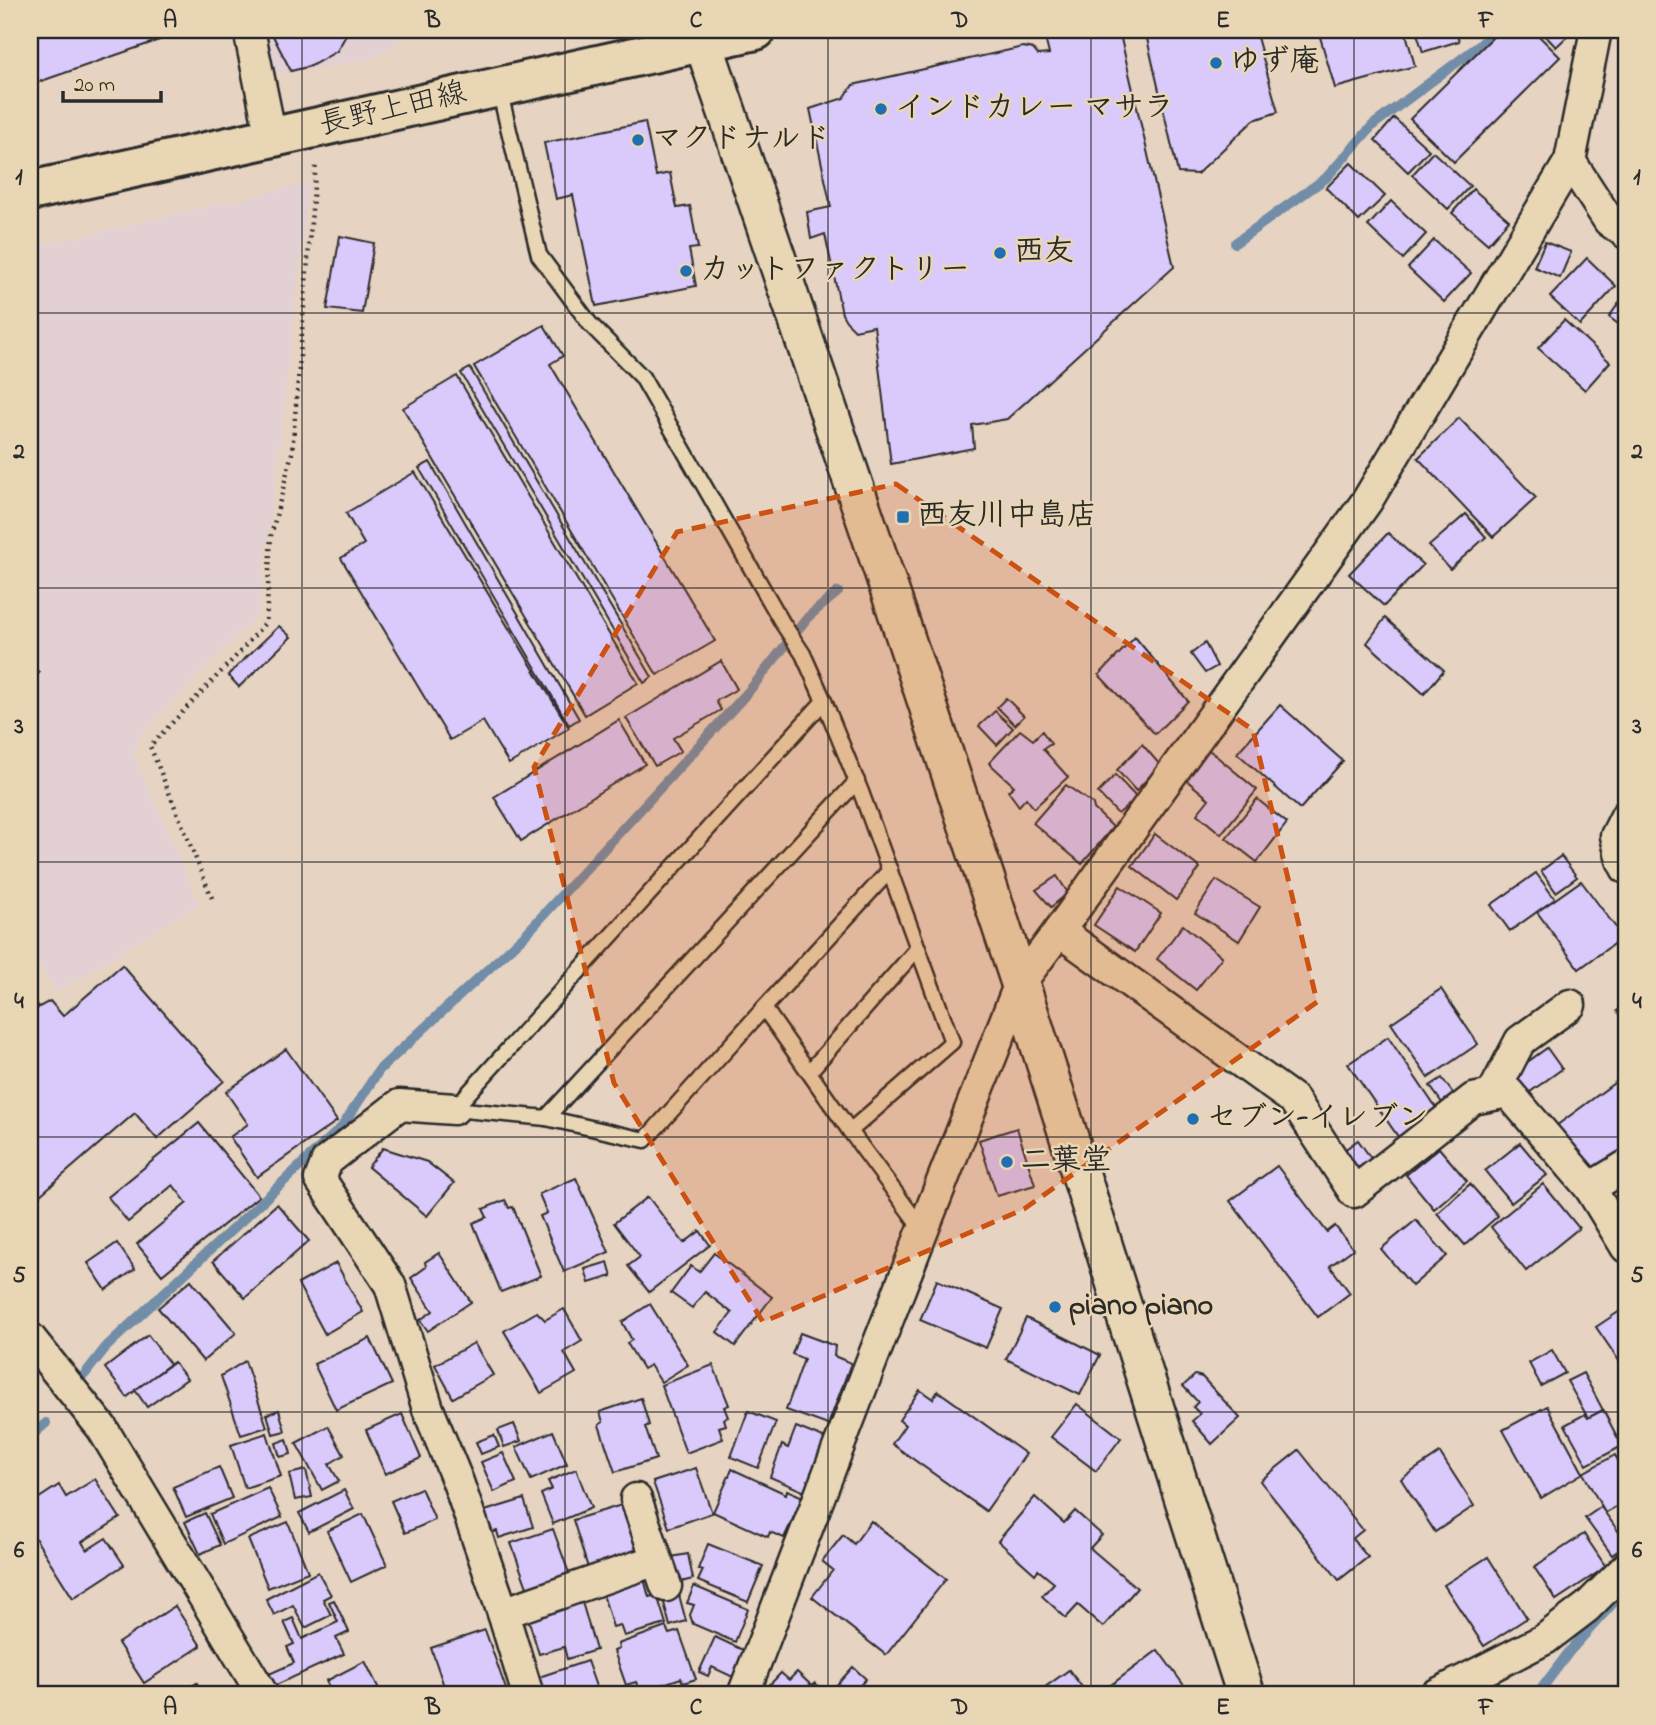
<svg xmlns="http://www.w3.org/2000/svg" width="1656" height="1725" viewBox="0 0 1656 1725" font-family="'Indie Flower','Klee One',sans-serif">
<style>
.built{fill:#e2d0d3}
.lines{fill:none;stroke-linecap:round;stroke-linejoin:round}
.stream{stroke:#718da8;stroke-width:10}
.building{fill:#dac9fb;stroke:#2b2b2b;stroke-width:2}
.service-casing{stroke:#2b2b2b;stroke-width:19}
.minor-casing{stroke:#2b2b2b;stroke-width:35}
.tertiary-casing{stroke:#2b2b2b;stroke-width:42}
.primary-casing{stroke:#2b2b2b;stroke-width:44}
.path{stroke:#2b2b2b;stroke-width:4.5;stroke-dasharray:2 5;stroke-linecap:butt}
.service{stroke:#e9d6b4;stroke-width:14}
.minor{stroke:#e9d6b4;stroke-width:30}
.tertiary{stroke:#e9d6b4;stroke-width:37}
.primary{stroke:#e9d6b4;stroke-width:38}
.marked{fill:#cc5211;fill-opacity:0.2;stroke:#cc5211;stroke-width:5;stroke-dasharray:14 9;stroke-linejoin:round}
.grid{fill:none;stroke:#2b2b2b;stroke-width:2;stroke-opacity:0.55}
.poi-dot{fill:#1f6fb2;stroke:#e9d6b4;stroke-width:2.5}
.labels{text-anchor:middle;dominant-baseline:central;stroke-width:5;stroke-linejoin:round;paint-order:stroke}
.poi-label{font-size:30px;font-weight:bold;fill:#2b2b2b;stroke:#e9d6b4;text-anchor:start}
.street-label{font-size:30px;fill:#2b2b2b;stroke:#e9d6b4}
.neatline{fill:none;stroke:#2b2b2b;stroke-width:2.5}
.grid-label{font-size:23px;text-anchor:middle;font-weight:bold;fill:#2b2b2b}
</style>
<rect width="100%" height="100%" fill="#e6d3c2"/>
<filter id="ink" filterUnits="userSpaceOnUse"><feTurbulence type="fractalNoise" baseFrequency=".0143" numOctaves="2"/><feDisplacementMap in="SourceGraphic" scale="14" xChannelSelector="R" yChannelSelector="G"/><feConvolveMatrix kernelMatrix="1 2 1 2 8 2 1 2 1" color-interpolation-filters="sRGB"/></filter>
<g filter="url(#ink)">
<g class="built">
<path d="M253,30H418L371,59L269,76Z"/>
<path d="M309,183L280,442L257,615L140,735L134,755L199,904L57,992L30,953V248Z"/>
</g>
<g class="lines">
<g class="stream">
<path d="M1235,243L1326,178L1373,125L1480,45L1495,30"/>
<path d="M85,1374L106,1347L342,1127L379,1070L525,935L749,691L808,617L838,592"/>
<path d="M30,1437L46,1423"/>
<path d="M1541,1695L1542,1688L1569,1652L1624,1591"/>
</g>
</g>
<g class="building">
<path d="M30,30H188L33,84L30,76Z"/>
<path d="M270,30H349L337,51L311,66L291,71Z"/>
<path d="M1043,30H1119L1174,267L1007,419L972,425L974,448L891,464L874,326L855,330L846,321L842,314L825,234L811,239L807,212L831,207L810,109L844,98L853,85L1023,47L1033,49L1038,55L1049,54Z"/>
<path d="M1145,30H1255L1278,112L1254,120L1197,174L1178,173Z"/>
<path d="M1318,30H1405L1415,66L1335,88Z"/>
<path d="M1416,30H1456L1459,41L1423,52Z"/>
<path d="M1500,30H1533L1560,57L1454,162L1410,119Z"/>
<path d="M1540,30H1574L1556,47Z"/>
<path d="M1394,118L1429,150L1408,172L1375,140Z"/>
<path d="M645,122L656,176L670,173L677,208L690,206L698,248L689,249L696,286L596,306L573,195L556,199L544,143Z"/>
<path d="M1626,122V141L1618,127Z"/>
<path d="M1433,152L1470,186L1448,209L1412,175Z"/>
<path d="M1351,163L1385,196L1359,221L1326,188Z"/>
<path d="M1473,189L1509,220L1488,244L1452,213Z"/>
<path d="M1391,201L1426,234L1403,259L1368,226Z"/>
<path d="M340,236L374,243L362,313L327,309Z"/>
<path d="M1434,240L1471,273L1444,302L1408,268Z"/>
<path d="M1545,242L1571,252L1560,278L1534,267Z"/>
<path d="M1587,258L1616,286L1580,325L1550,297Z"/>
<path d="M1626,293V330L1609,317Z"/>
<path d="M1564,320L1610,362L1585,390L1538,348Z"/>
<path d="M544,325L563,356L550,364L715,641L657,675L474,366Z"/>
<path d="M470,368L652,677L644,683L461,373Z"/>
<path d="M457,376L638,683L585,715L403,408Z"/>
<path d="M1459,418L1536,498L1493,537L1418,458Z"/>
<path d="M430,462L579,719L569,725L419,468Z"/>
<path d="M415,472L569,728L509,764L483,721L450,740L341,558L364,544L346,513Z"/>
<path d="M1466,514L1486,537L1450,569L1429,546Z"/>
<path d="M1388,533L1423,565L1384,606L1349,574Z"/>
<path d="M1385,618L1444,670L1424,694L1367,643Z"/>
<path d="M279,626L291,637L239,687L228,675Z"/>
<path d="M1135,637L1188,701L1155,734L1099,675Z"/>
<path d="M1205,643L1217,666L1205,673L1191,654Z"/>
<path d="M721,661L737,689L716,701L721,710L673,738L681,751L655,766L626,718Z"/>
<path d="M30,666L39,672L30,690Z"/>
<path d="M1006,698L1024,716L1015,725L997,707Z"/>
<path d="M1280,705L1343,761L1300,809L1237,753Z"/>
<path d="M995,711L1013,728L997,745L979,726Z"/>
<path d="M619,720L645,764L521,841L494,797Z"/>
<path d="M1020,730L1033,740L1042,731L1051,744L1043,749L1068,777L1034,808L1026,798L1019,806L1008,791L1014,786L989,763Z"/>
<path d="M1142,744L1160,765L1136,791L1117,770Z"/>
<path d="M1209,750L1257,790L1221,834L1197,814L1209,799L1185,779Z"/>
<path d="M1115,775L1137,798L1118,814L1098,793Z"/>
<path d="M1066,785L1093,804L1094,809L1113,827L1082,864L1033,823Z"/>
<path d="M1257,799L1287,823L1257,862L1226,838Z"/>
<path d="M1155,834L1200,868L1176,900L1132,866Z"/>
<path d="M1561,856L1577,877L1556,892L1541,871Z"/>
<path d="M1536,873L1555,899L1510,931L1491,905Z"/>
<path d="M1057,876L1068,893L1051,907L1036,890Z"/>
<path d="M1216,880L1260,907L1239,941L1195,913Z"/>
<path d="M1581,881L1623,937L1579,969L1537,912Z"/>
<path d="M1120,886L1161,913L1135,952L1094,925Z"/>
<path d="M1183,925L1222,957L1196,990L1157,959Z"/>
<path d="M122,965L224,1081L157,1139L135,1113L32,1202L30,1199V1015L39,1007L50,1001L63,1016Z"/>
<path d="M1441,989L1478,1044L1428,1078L1391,1023Z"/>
<path d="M30,995L39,1007L30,1014Z"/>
<path d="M1626,1004V1024L1617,1011Z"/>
<path d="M1388,1037L1438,1111L1399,1138L1348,1064Z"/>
<path d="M1547,1048L1562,1069L1523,1097L1508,1076Z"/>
<path d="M286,1049L337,1121L257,1177L230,1137L248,1124L226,1092Z"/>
<path d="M1442,1078L1457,1099L1445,1107L1430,1086Z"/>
<path d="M1617,1081L1626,1093V1152L1593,1176L1556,1126Z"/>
<path d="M199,1123L259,1196L162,1275L137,1244L187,1203L173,1185L128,1222L108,1197Z"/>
<path d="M1017,1128L1035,1185L997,1196L979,1140Z"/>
<path d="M1358,1140L1373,1161L1357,1172L1343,1151Z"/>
<path d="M1520,1143L1547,1175L1511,1203L1485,1171Z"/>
<path d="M383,1148L427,1162L454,1183L427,1216L368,1167Z"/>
<path d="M1439,1148L1467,1181L1434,1209L1406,1175Z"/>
<path d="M1277,1166L1327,1232L1335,1226L1353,1249L1330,1266L1350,1293L1318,1317L1230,1201Z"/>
<path d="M576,1178L609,1252L564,1272L540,1216L547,1213L539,1194Z"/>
<path d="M1470,1184L1498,1216L1465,1245L1437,1213Z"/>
<path d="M1543,1184L1579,1228L1526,1271L1491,1227Z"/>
<path d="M648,1197L684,1243L700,1231L710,1245L649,1292L628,1266L640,1257L614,1223Z"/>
<path d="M505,1200L509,1208L513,1207L541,1276L501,1292L473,1223L487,1217L483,1209Z"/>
<path d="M277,1204L309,1241L245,1298L213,1261Z"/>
<path d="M1416,1220L1447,1256L1412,1286L1381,1249Z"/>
<path d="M117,1243L135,1269L106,1290L88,1263Z"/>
<path d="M439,1253L471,1302L428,1331L420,1320L433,1311L411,1278L426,1267L425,1262Z"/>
<path d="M714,1253L772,1297L735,1346L717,1332L732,1313L705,1292L692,1308L671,1293L691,1266L699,1272Z"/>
<path d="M608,1262L612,1276L589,1283L585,1269Z"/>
<path d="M336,1263L363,1312L325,1334L298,1284Z"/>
<path d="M191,1280L236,1333L203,1361L158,1308Z"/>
<path d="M937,1280L1003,1309L986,1348L920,1320Z"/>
<path d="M650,1304L688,1365L661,1382L650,1365L643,1369L627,1343L632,1340L622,1322Z"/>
<path d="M1626,1307V1371L1596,1327Z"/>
<path d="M564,1309L582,1341L564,1352L576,1373L541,1393L504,1331L537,1312L545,1320Z"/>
<path d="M1026,1318L1100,1355L1080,1395L1006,1359Z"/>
<path d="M800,1333L835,1346L834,1356L851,1363L828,1425L786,1410L804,1359L792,1354Z"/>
<path d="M148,1335L170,1364L127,1397L105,1368Z"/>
<path d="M370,1338L392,1384L336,1410L314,1364Z"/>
<path d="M474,1343L493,1375L453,1398L435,1365Z"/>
<path d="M1552,1350L1565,1373L1541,1386L1529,1363Z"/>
<path d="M245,1361L267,1427L241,1435L221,1376Z"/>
<path d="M174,1362L187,1379L147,1407L135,1390Z"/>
<path d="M713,1365L729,1405L724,1407L728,1417L724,1419L726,1425L719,1427L723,1439L686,1453L661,1385Z"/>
<path d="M1583,1373L1603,1410L1588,1418L1567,1381Z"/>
<path d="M1195,1375L1202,1377L1240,1418L1212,1444L1192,1421L1200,1414L1193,1407L1198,1402L1183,1386Z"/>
<path d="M920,1390L933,1399L938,1391L1026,1454L986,1511L892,1444L905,1425L899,1420Z"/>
<path d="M641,1398L649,1425L645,1427L656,1459L615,1472L599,1425L603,1422L600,1412Z"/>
<path d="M1077,1404L1121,1438L1096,1471L1051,1437Z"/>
<path d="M1547,1406L1583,1473L1541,1498L1503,1430Z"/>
<path d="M279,1410L285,1431L273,1434L267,1414Z"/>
<path d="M1603,1410L1622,1446L1587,1465L1565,1425L1585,1414L1588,1418Z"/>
<path d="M748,1411L776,1422L758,1468L731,1457Z"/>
<path d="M402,1414L421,1458L385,1474L366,1430Z"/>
<path d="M514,1424L521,1441L504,1447L498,1430Z"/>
<path d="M328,1426L344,1455L329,1464L339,1481L322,1490L296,1443Z"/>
<path d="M796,1427L826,1439L805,1492L770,1477L782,1445L788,1448Z"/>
<path d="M553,1431L567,1464L531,1480L516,1447Z"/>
<path d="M267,1433L281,1476L245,1488L231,1445Z"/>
<path d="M494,1435L499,1447L481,1454L476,1442Z"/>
<path d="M287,1439L291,1454L280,1457L276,1443Z"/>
<path d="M1299,1450L1363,1530L1352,1539L1368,1557L1339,1580L1260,1481Z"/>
<path d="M503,1453L516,1482L494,1492L481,1462Z"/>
<path d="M1440,1453L1474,1506L1435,1532L1401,1479Z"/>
<path d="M1615,1455L1626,1475V1501L1605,1513L1583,1473Z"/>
<path d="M219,1467L232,1498L186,1517L173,1487Z"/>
<path d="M696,1468L712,1513L669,1528L653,1482Z"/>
<path d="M576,1469L591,1508L553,1524L541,1494L552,1489L548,1481Z"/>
<path d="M732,1469L786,1494L787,1490L803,1497L784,1538L770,1532L768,1537L713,1512Z"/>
<path d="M306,1470L312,1497L295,1500L289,1474Z"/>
<path d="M95,1479L120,1518L82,1542L87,1550L106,1538L124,1565L73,1598L30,1530V1504L59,1485L66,1497Z"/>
<path d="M268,1488L282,1517L223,1544L210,1514Z"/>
<path d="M421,1488L435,1520L405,1533L391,1501Z"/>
<path d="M344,1490L354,1509L309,1532L299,1513Z"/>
<path d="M1035,1497L1064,1523L1075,1511L1102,1535L1090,1548L1137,1588L1103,1627L1078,1605L1066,1618L1042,1596L1054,1583L1038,1570L1035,1574L998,1541Z"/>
<path d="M524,1499L533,1527L499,1538L497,1531L482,1536L475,1514Z"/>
<path d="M625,1504L640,1550L589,1571L573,1520Z"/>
<path d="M1601,1507L1626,1542V1545L1612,1555L1585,1518Z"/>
<path d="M205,1513L220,1545L200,1554L185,1522Z"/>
<path d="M363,1514L387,1565L351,1582L327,1531Z"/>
<path d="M871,1521L946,1579L886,1655L812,1597L833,1570L822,1561L843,1535L854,1544Z"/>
<path d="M288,1522L308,1572L268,1588L248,1539Z"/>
<path d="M553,1529L570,1576L528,1590L511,1543Z"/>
<path d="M1584,1534L1606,1567L1556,1600L1534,1567Z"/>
<path d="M708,1544L763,1566L748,1602L698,1581L703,1570L698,1569Z"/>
<path d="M688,1554L693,1579L677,1583L671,1557Z"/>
<path d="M1488,1557L1527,1618L1484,1646L1444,1585Z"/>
<path d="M318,1572L331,1595L323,1599L331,1615L305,1628L293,1605L274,1615L266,1599Z"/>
<path d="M644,1579L649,1597L657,1595L666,1624L624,1636L620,1625L613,1627L602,1591Z"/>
<path d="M694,1586L748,1609L735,1642L693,1624L690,1615L694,1605L687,1603Z"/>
<path d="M679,1595L686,1621L670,1626L663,1599Z"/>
<path d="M334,1600L349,1632L336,1638L344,1654L274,1686L269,1674L294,1663L287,1647L294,1644L284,1622L293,1618L302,1639L338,1622L329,1602Z"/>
<path d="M582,1602L596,1650L567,1659L564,1647L539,1654L528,1618Z"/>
<path d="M175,1606L201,1646L144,1683L118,1643Z"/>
<path d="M666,1627L669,1634L679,1631L696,1679L683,1683L681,1678L640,1692L636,1682L626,1685L614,1651L619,1649L618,1644Z"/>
<path d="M485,1630L507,1692L498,1695H447L431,1648Z"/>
<path d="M715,1637L745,1651L733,1677L712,1667L708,1676L699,1672Z"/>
<path d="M1158,1650L1191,1695H1119L1111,1685Z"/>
<path d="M365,1661L382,1695H333L326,1681Z"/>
<path d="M587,1661L599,1695H538L533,1679Z"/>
<path d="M853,1667L866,1679L851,1695H842L834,1688Z"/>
<path d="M1069,1670L1088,1695H1034Z"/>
<path d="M797,1672L812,1686L815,1683L826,1694L829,1691L834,1695H760L781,1673L789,1680Z"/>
<path d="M197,1683L204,1695H177Z"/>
</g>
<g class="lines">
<defs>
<g id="service">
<path d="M499,89L539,255L590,324L642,377L783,624L803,654L824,701L861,792L952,1042L850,1131L922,1229"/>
<path d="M764,1008L645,1140L546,1118L857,781"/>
<path d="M809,1072L918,948"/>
<path d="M546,1118L454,1109L824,701"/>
<path d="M850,1131L764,1008L890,870"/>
</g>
<g id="minor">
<path d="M249,30L271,137"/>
<path d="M1596,30L1570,161L1609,221L1626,233"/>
<path d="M1626,816L1616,836L1622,860L1626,868"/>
<path d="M1059,931L1294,1100L1354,1192L1473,1099L1508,1092L1590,1188L1626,1247"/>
<path d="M1492,1095L1520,1041L1570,1005"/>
<path d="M454,1109L399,1105L327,1161L320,1179L390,1285L428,1409L458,1482L503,1613L528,1695"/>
<path d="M1590,1188L1626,1166"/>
<path d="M30,1338L102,1428L263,1695"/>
<path d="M636,1499L666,1586"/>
<path d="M503,1613L656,1560"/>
<path d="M743,1695L872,1360L1020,983L1059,931L1367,501L1570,161"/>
<path d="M1435,1695L1545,1639L1587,1607L1626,1568"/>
</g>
<path id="tertiary" d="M699,30L899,618L1020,983L1246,1695"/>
<path id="primary" d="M30,191L756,30"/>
</defs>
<use href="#service" class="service-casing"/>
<use href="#minor" class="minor-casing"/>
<use href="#tertiary" class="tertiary-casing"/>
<use href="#primary" class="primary-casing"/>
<path class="path" d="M212,898L150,746L239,653L266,622L271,536L292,453L316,162"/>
<use href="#service" class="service"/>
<use href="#minor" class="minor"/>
<use href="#tertiary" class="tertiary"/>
<use href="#primary" class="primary"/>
</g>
</g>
<path class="marked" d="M896,484L1253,730L1317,1002L1024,1209L763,1322L614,1083L534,767L677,532Z"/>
<path class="grid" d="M302,30V1695M565,30V1695M828,30V1695M1091,30V1695M1354,30V1695M30,313H1626M30,588H1626M30,862H1626M30,1137H1626M30,1412H1626"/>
<g class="poi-dot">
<circle cx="1216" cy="63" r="7"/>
<circle cx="881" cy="109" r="7"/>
<circle cx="638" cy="140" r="7"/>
<circle cx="1000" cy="253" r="7"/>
<circle cx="686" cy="271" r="7"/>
<rect x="896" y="510" width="14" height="14" rx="3.5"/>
<circle cx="1193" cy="1119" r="7"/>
<circle cx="1007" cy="1162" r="7"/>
<circle cx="1055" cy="1307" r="7"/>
</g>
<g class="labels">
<g class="poi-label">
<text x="1230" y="63">ゆず庵</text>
<text x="895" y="109">インドカレー マサラ</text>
<text x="652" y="140">マクドナルド</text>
<text x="1014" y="253">西友</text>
<text x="700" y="271">カットファクトリー</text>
<text x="917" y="517">西友川中島店</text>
<text x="1207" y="1119">セブン-イレブン</text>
<text x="1021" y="1162">二葉堂</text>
<text x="1069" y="1307">piano piano</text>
</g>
<g class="street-label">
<text transform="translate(393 110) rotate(-13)">長野上田線</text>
</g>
</g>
<rect width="1656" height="1725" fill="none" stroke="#e9d6b4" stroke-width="77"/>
<path d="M63 91v10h98v-10" fill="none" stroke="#2b2b2b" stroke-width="3.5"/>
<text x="74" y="91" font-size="21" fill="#2b2b2b" stroke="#e9d6b4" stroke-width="5" paint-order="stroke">20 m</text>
<rect x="38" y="38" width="1580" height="1648" class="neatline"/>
<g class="grid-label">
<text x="170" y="27">A</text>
<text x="433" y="27">B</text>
<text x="696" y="27">C</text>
<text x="960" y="27">D</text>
<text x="1223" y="27">E</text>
<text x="1486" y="27">F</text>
<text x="19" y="184">1</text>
<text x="1637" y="184">1</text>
<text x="19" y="458">2</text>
<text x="1637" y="458">2</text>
<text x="19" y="733">3</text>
<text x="1637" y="733">3</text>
<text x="19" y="1008">4</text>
<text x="1637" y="1008">4</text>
<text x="19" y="1282">5</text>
<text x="1637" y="1282">5</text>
<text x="19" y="1557">6</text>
<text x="1637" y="1557">6</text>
<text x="170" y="1714">A</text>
<text x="433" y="1714">B</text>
<text x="696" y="1714">C</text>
<text x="960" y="1714">D</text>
<text x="1223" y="1714">E</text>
<text x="1486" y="1714">F</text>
</g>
</svg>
